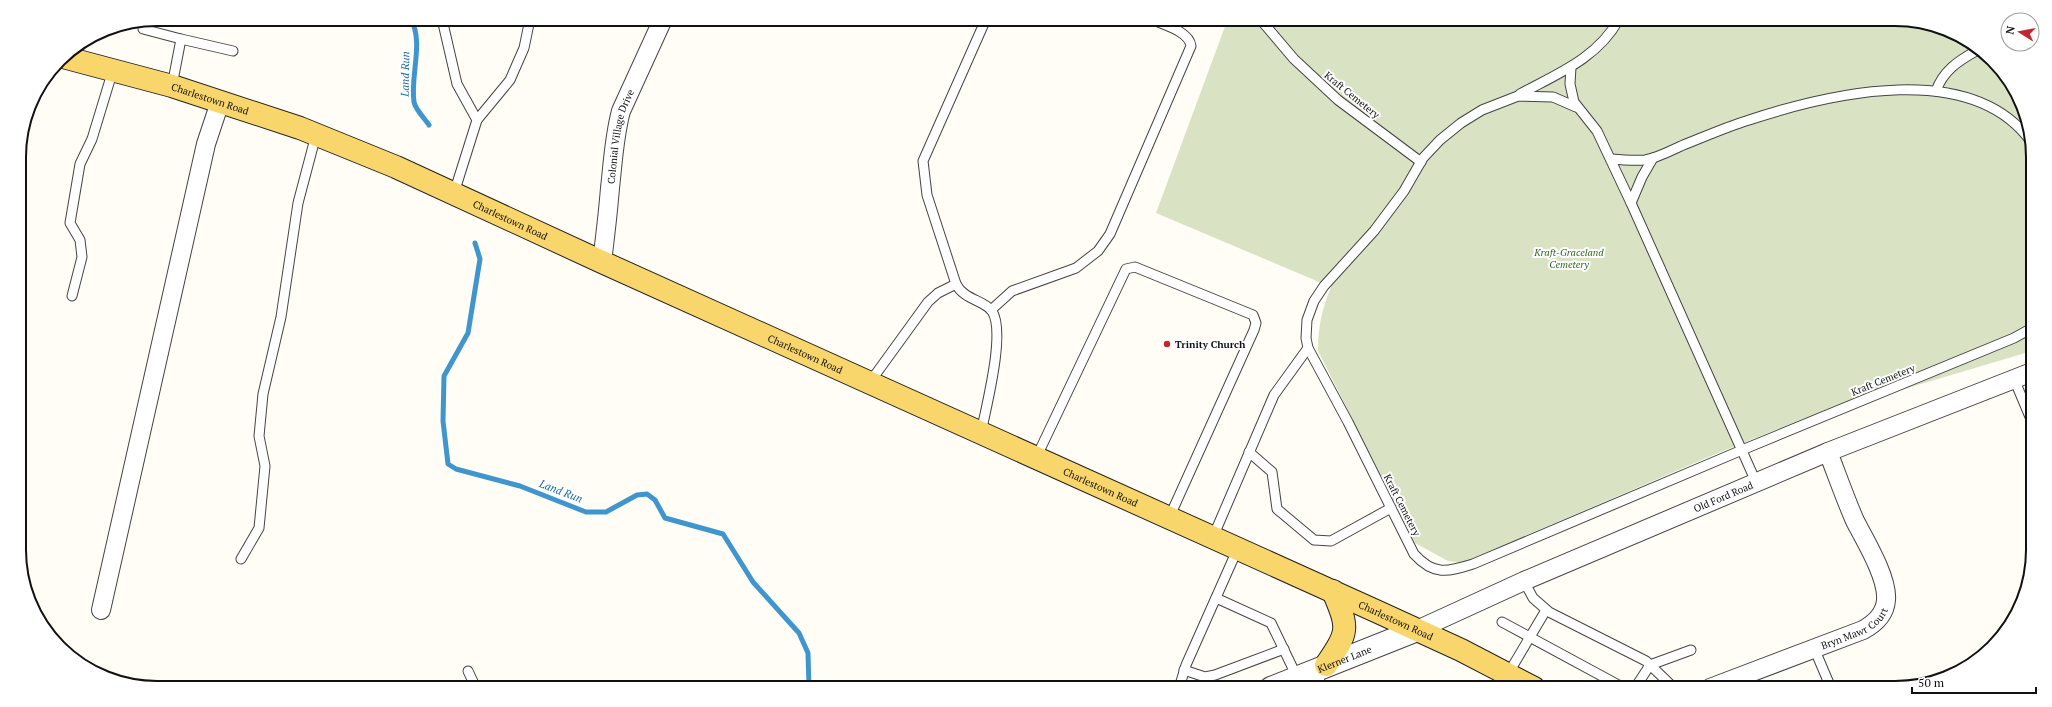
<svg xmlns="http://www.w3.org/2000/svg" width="2052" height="707" viewBox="0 0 2052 707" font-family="'PT Serif',serif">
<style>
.cemetery{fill:#d9e3c4}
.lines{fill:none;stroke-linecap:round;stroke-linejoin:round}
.stream{stroke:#3f96cf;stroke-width:5}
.service-casing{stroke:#444;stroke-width:11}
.minor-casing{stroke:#444;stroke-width:20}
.tertiary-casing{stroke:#444;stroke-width:24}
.primary-casing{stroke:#222;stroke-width:24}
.service{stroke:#fff;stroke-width:9}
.minor{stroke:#fff;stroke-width:18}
.tertiary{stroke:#fff;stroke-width:22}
.primary{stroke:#f9d66b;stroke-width:22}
.poi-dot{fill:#c4262e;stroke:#fff;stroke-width:1.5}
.labels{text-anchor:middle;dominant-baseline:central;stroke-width:4;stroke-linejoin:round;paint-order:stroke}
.street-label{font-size:10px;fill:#111;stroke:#fff}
.park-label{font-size:10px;font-style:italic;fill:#2f6b1f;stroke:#fff}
.poi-label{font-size:10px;font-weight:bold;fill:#111;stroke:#fff;text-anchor:start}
.water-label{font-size:11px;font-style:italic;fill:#1768a6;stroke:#fff}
.rim{fill:none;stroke:#111;stroke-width:2}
</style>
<rect width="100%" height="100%" fill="#fffdf5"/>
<path class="cemetery" d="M1226,19H1895L1939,26L1999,66L2019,96L2032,139V351L1800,420L1711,456L1462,563L1448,561L1415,543L1318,351C1318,327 1322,309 1331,287L1156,213L1227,21Z"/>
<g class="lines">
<g class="stream">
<path d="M411,19C424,43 410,76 414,102C415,109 425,119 429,125"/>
<path d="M475,243L480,259L468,333L444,376L443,421L448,464L456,469L520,486L586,512H606L637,495L647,494L655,500L665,518L723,534L753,582L799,633L808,653L809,688"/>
</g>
<defs>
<g id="service">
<path d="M442,19L457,84L477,120"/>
<path d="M1260,19L1294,59L1338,100L1421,162"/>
<path d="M145,21L143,29L181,39L172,86"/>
<path d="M181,39L233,51"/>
<path d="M1571,67L1570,84L1574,102L1597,131L1631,203"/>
<path d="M1936,91C1943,71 1958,61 1976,51"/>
<path d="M1520,94C1557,74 1598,58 1619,19"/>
<path d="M1576,107L1553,97L1518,96L1482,110L1461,123L1440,140L1423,158L1404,191L1374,231L1324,286L1314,301L1307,320L1306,338L1308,348L1348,422L1414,554C1434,576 1447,572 1473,564L1742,450L2014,338L2032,328"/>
<path d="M1653,158L1642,177L1631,203L1756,482"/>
<path d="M1611,159C1622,160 1634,161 1645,160C1657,158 1670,151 1681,146C1704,137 1726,127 1749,120C1831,93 1973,59 2032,143"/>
<path d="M454,193L477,120L510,80L524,48L530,19"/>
<path d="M72,296L82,257L80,240L70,223L80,164L92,139L113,70"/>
<path d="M991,310L1012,291L1076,268L1098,251L1110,234L1191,46C1189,31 1164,25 1151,19"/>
<path d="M2014,379L2033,424"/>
<path d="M870,382L928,302L938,293L956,284"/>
<path d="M981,433C986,407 1006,332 992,311C984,300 964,300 956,284L927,195L923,161L986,19"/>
<path d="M1249,452L1272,472L1277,509L1314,540L1331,541L1391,508"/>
<path d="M1036,458L1126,269L1135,267L1253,315L1256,323L1254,330L1169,518"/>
<path d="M1213,537L1274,395L1308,348"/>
<path d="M241,559L259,528L265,466L259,436L263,394L281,317L298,203L316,135"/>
<path d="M1524,581L1533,598L1549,612L1646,661L1674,688"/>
<path d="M1216,598L1271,623L1297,677"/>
<path d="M1502,622L1624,688"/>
<path d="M1814,648L1831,688"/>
<path d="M1184,670L1205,677L1215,675L1284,649"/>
<path d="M468,671L476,688"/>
<path d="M1315,671L1323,688"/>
<path d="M1508,674L1546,610"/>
<path d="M1179,688L1186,665L1238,548"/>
<path d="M1635,688L1650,665L1691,650"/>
<path d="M1775,688H1788"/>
</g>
<g id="minor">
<path id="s1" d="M602,262C605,238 608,213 610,188C613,162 614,137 621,111L663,19"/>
<path d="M101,610L206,144L220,102"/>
<path id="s2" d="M1417,630L1524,581L1828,452L2032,372"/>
<path id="s3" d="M1710,688L1863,630C1876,623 1885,614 1886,600C1888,578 1865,540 1855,521C1845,498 1837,475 1828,452"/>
</g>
<g id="tertiary">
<path id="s4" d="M1271,688L1417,630"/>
</g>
<g id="primary">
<path id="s5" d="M63,57L172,86L300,128L396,167L602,262L1378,612L1461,650L1534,688"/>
<path d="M1326,665C1349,631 1349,629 1333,591"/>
</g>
</defs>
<use href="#service" class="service-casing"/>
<use href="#minor" class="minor-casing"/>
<use href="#tertiary" class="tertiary-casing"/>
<use href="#primary" class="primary-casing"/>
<use href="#service" class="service"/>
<use href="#minor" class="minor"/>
<use href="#tertiary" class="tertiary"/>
<use href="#primary" class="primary"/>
</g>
<circle class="poi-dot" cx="1167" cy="344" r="4"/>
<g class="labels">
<g class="street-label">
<text transform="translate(1352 95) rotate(39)">Kraft Cemetery</text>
<text stroke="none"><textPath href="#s5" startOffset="153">Charlestown Road</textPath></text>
<text stroke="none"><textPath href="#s1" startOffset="127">Colonial Village Drive</textPath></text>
<text stroke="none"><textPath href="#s5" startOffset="477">Charlestown Road</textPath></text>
<text stroke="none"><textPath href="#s5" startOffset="801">Charlestown Road</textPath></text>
<text transform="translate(1883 380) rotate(-22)">Kraft Cemetery</text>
<text stroke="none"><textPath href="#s5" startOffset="1125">Charlestown Road</textPath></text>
<text stroke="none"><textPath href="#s2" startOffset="334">Old Ford Road</textPath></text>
<text transform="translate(1402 505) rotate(63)">Kraft Cemetery</text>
<text stroke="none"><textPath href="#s5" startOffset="1449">Charlestown Road</textPath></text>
<text stroke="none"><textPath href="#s3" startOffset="157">Bryn Mawr Court</textPath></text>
<text stroke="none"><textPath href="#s4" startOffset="79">Klerner Lane</textPath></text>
</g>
<g class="park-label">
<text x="1569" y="252">Kraft-Graceland<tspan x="1569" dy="12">Cemetery</tspan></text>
</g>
<g class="poi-label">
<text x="1175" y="344">Trinity Church</text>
</g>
<g class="water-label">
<text transform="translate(405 74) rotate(-89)">Land Run</text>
<text transform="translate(561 491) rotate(21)">Land Run</text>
</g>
</g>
<path d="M0 0H2052V707H0ZM157 26H1895A131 131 0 0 1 2026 157V550A131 131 0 0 1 1895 681H157A131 131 0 0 1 26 550V157A131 131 0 0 1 157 26Z" fill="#fff" fill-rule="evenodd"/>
<path class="rim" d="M157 26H1895A131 131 0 0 1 2026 157V550A131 131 0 0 1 1895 681H157A131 131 0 0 1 26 550V157A131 131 0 0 1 157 26Z"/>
<g transform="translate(2020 32) rotate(281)"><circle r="19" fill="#ffffff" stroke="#a0a0a0"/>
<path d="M0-3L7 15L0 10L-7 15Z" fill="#c4262e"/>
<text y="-6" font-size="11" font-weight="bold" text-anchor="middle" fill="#111111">N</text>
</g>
<path d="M1912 687v6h124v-6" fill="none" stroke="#111111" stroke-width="2"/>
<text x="1918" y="687" font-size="12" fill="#111111" stroke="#ffffff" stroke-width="3" paint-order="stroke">50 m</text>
</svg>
